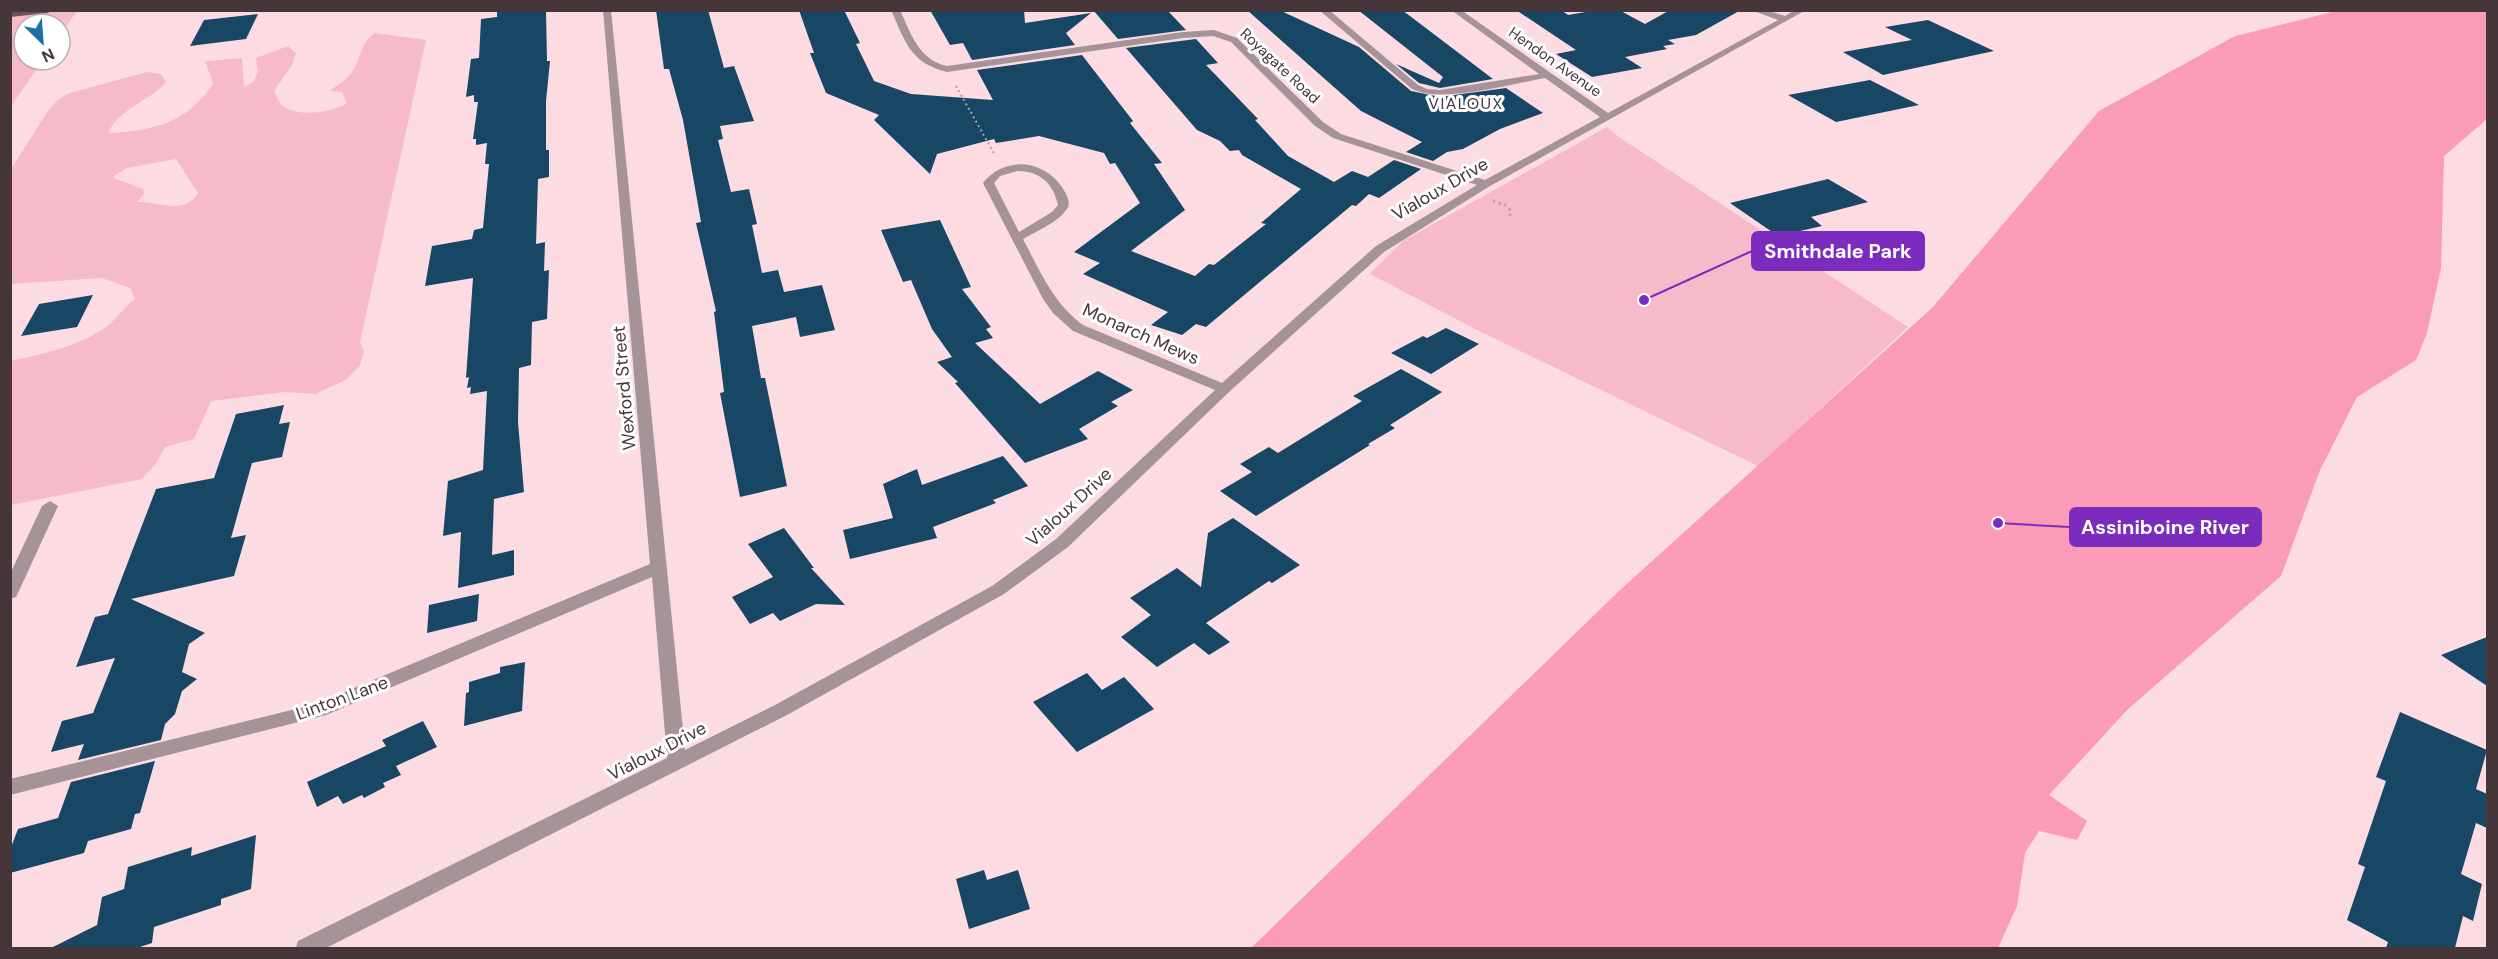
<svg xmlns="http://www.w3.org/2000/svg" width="2498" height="959" viewBox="0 0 2498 959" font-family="'DM Sans',sans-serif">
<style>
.green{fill:#f6baca;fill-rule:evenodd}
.water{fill:#fa9bb8}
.building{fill:#174764}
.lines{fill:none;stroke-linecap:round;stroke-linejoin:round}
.path-far1{stroke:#b89da3;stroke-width:2;stroke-dasharray:2 3;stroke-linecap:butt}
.path{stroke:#b89da3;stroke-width:3;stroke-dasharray:2 4;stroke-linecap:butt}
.minor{fill:#a59398;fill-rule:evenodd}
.major{fill:#6e5059;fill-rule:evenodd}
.labels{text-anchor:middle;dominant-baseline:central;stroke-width:6;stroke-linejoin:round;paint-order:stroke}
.far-street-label{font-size:15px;fill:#46363a;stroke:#fff}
.far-neighbourhood-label{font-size:16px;letter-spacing:1.5px;fill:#46363a;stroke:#fff}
.street-label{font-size:18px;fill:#46363a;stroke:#fff}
.leader{fill:none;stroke:#7b2cbf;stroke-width:2}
.callout-dot{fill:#7b2cbf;stroke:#fff;stroke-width:2}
.callout{fill:#7b2cbf;stroke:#7b2cbf;stroke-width:2}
.callout-label{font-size:20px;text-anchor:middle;font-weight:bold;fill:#fff}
</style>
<rect width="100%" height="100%" fill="#fddbe3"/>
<g class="green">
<path d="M48,11H77L60,35V24H24V60H43L11,106V14Z"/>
<path d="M375,33L426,40L360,342L364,352L360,365L347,379L316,394L285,392L211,401L194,439L165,447L155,465L142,479L11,505V361C45,353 89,345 115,319C122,312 127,305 135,299L130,288L102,278L11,284V169L50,108L59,99L70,93L147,72L161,74L166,82C149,102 119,108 108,133C152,131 189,123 213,83L205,61L242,58L244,87L253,82L258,72L256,58L288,46L296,53L292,65L274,91C277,96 279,104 284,107C300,117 332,113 347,103L342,92L329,91C338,85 349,78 354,69C362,55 361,42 375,33ZM176,159L198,193C184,216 158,201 137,202L144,194L143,189L114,178L115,175L127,168Z"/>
<path d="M1607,127L1619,137L1908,327L1758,466L1479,331L1370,274L1403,241Z"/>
</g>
<path class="water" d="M2336,11H2487V119L2444,156L2441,268L2427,333L2416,360L2357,397L2320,470L2281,576L2128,709L2049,795L2087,821L2077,840L2039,831L2025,853L2017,906L1998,948H1251L1619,591L1932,308L2099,111L2235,36Z"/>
<g class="building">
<path d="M497,10H546L547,61H550L546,101V150H549V177L538,179L536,244L545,242L544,271L549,270L547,319L532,322L531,365L519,368L518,422L524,492L494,499L492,555L514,550V575L458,588L461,532L443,536L448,481L483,470L487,391L470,394L471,387L467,388L469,377L466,378L473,278L425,286L432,246L472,239L474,230L483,228L489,164H485L487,143L476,145V139H473L478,102H474V95L466,97L471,59L479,58L481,19L497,17Z"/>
<path d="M656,10H708L724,68L734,66L754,121L720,126L723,139L718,140L731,192L749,189L757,224L752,225L762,273L778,270L784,292L822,285L835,330L800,337L796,317L752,326L761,378H765L787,486L740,497L720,393L724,392L714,312L716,311L696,223L701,222L683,120L669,69H664Z"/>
<path d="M799,10H844L860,43L856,44L874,81L911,94L993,100L977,70L1082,55L1133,121L1130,123L1162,163L1154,164L1185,210L1131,251L1195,276L1209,264L1214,265L1266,224L1261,223L1301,189L1242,155L1239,150L1230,151L1220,141L1197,130L1126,48L1196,39L1218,63L1206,65L1258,119L1255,120L1288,156L1334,182L1352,171L1368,177L1394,160L1421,169L1379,198L1369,194L1356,206L1352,205L1206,327L1196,324L1182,335L1151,325L1168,312L1083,274L1100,263L1074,252L1140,203L1115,163L1110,164L1104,153L1039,136L996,143L994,139L937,154L930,174L874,120L879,115L826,93L810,53H814Z"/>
<path d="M930,10H1024L1025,23L1091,13L1066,33L1075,45L972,60L963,43L950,45Z"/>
<path d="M1093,10H1167L1186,30L1118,39Z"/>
<path d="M1247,10H1279L1359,47L1411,91L1440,97L1506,88L1543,113L1500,129L1463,149L1447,152L1433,161L1406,152L1422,142L1361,111Z"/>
<path d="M1358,10H1402L1493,79L1440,88L1419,83L1396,64L1439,83L1443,77Z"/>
<path d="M1516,10H1561L1568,15L1597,10H1619L1645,24L1670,10H1741L1696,35L1668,40L1675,44L1663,46L1667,49L1625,57L1642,68L1592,77L1556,54L1576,50Z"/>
<path d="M258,14L246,39L190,46L204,20Z"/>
<path d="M1928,20L1994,51L1883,75L1843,52L1912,40L1885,27Z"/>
<path d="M1870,80L1919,105L1836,122L1788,95Z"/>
<path d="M1828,179L1868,202L1811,217L1822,226L1778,236L1730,203Z"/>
<path d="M940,220L971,287L962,289L991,327L986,329L993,338L975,343L1040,404L1098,371L1133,390L1111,402L1118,406L1079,429L1088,439L1025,463L955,383L958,382L937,362L952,357L932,329L911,280L903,282L881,230Z"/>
<path d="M93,295L77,327L21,336L39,304Z"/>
<path d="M1446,328L1479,344L1431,374L1391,353L1423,336L1427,338Z"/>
<path d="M1401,369L1442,392L1390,425L1395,428L1368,444L1370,445L1256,516L1220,491L1252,472L1240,464L1269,447L1278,453L1362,401L1353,396Z"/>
<path d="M284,405L279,424L290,422L282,457L252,463L231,538L246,535L234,576L131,599L205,633L189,644L182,672L197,679L182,691L175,714L165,724L161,740L78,760L84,744L51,752L62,721L93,713L115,658L76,667L95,617L108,614L156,489L214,478L236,414Z"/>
<path d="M1003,456L1028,486L993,500L996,503L933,527L937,538L850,559L843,530L893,518L883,484L917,469L922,485Z"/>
<path d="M1233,518L1300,565L1272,583L1269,581L1206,623L1230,642L1209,655L1194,643L1157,667L1121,637L1151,615L1130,598L1177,568L1201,587L1208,533Z"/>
<path d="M784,528L814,568H811L845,605L816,604L780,621L773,613L750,624L732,597L773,577L748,544Z"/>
<path d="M479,594L477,621L427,633L429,605Z"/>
<path d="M2487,637V686L2441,655Z"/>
<path d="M525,662L522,711L464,726L466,693L469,692V682L500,673V667Z"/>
<path d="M1087,673L1102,690L1124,677L1154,709L1077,752L1033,702Z"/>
<path d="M2400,712L2487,750L2476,789L2487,794V828L2476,823L2461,874L2482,884L2473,921L2463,916L2455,948H2386L2388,942L2347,920L2365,867L2358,864L2386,781L2376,777Z"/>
<path d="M423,721L437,747L396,766L401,775L383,783L385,787L364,798L362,795L343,804L338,796L317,807L307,782L386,746L382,740Z"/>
<path d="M155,761L140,813L135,814L131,829L88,841L84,853L10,873V850L18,829L58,818L71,782Z"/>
<path d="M256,835L251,889L221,899V905L154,927L152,943L137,948H51L97,925L102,897L124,889L128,867L192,847L191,856Z"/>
<path d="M984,870L987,880L1018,870L1030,909L969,929L956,879Z"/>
</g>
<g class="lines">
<path class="path-far1" d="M956,86L995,155"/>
<path class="path" d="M1493,201L1505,205L1511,211L1509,219"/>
<g class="minor">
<path d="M603,10H611L685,750L775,705L992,586L1056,539L1215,390L1073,331L1053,313L1043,299L983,183C1006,153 1050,161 1066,194C1068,198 1070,203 1068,207C1061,221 1037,231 1023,239C1040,271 1053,303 1083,325L1222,383L1376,246L1477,185L1333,138L1315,126L1231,42L1213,36L1183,38L947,72C910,63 905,41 891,10H900C911,34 919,60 947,66L1183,32L1214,30L1237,38L1323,122L1341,134L1485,180L1600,117L1545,78C1511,84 1441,104 1412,89L1319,10H1329L1418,85L1427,89L1440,90L1539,74L1451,10H1461L1608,113L1778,20L1751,10H1766L1785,16L1795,10H1806L1490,186L1384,252L1229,392L1068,547L1004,594L787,715L326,948H296L298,941L667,758L652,577L326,715L10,795V779L316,704L650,564ZM1017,171C1039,171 1053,182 1058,205L1052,212L1019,232L994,183L1000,176Z"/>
<path d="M50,501L58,506L18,593L16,597L10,599V574L42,506Z"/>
</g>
<path class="major" d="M52,10L48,13L10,17V11Z"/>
</g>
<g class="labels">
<g class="far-street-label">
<text transform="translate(1555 62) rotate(35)">Hendon Avenue</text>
<text transform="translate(1280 66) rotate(43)">Royagate Road</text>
</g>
<g class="far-neighbourhood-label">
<text x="1466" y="103">VIALOUX</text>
</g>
<g class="street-label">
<text transform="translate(1440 189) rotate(-30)">Vialoux Drive</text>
<text transform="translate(1141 334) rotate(24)">Monarch Mews</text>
<text transform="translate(624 388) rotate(-95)">Wexford Street</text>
<text transform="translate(1069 507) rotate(-42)">Vialoux Drive</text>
<text transform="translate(342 698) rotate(-20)">Linton Lane</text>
<text transform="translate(657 751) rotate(-27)">Vialoux Drive</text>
</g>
</g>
<path class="leader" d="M1644 300L1752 251M1998 523L2070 527"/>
<g class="callout-dot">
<circle cx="1644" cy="300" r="6"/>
<circle cx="1998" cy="523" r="6"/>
</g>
<g class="callout">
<rect x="1752" y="232" width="172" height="38" rx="6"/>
<rect x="2070" y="508" width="191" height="38" rx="6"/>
</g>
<g class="callout-label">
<text x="1838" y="258">Smithdale Park</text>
<text x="2165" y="534">Assiniboine River</text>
</g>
<rect width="2498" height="959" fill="none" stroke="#46363a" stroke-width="24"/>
<g transform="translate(42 42) rotate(155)"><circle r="28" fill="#ffffff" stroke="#b5afb0" stroke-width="1.5"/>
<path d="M0-4.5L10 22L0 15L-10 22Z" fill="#1c71a1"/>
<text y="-9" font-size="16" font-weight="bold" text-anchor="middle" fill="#46363a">N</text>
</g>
</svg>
